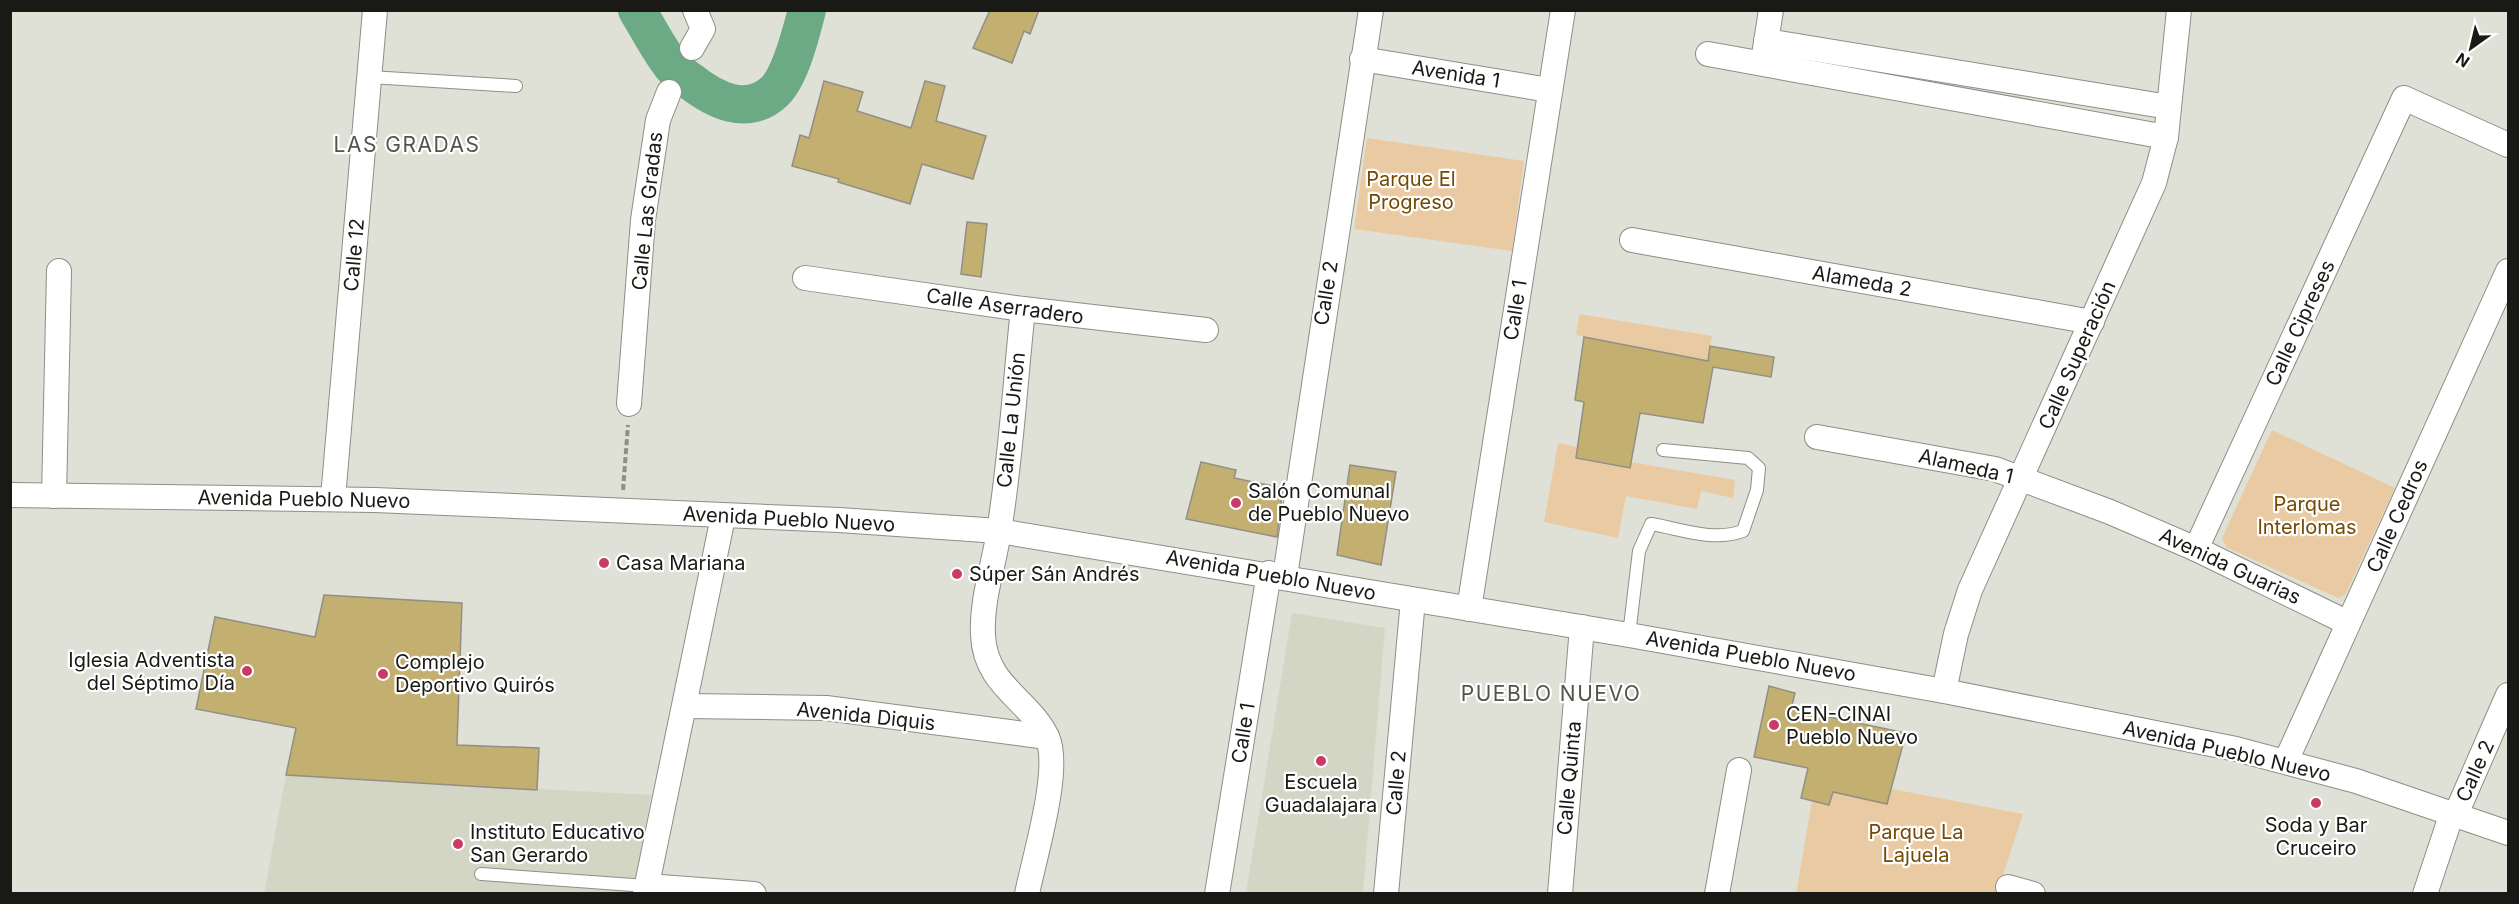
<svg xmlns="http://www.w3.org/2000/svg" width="2519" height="904" viewBox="0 0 2519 904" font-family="Inter,sans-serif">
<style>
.built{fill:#d3d6c5}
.green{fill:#eacaa3}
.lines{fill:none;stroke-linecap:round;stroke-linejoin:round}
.river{stroke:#6baa84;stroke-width:38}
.building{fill:#c3af70;stroke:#928f86;stroke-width:1.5}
.service-casing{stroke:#8d8f86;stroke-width:14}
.minor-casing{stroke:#8d8f86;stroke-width:26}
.path{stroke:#8e8f88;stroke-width:4;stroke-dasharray:6 3;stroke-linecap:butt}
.service{stroke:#fff;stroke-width:12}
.minor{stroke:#fff;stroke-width:24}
.poi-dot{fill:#c93b65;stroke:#fff;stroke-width:2}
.labels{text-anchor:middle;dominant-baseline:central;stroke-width:4.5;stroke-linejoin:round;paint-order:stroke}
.street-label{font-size:20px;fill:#191a16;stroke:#fff}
.park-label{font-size:20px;fill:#734a06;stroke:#fff}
.poi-label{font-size:20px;fill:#191a16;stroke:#fff;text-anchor:start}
.neighbourhood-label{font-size:21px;letter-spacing:1.5px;fill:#53544c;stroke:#fff}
</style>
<rect width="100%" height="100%" fill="#dfe0d6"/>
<g class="built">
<path d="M1292,613L1385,628L1363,893H1246Z"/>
<path d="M286,775L651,795L633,893L264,894Z"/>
</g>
<g class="green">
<path d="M1367,138L1524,161L1512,251L1354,229Z"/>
<path d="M1579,314L1712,336L1708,361L1576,335Z"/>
<path d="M2272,430L2395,488L2345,595L2338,598L2226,547L2222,538Z"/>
<path d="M1558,443L1578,447L1577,458L1630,468L1631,462L1735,480L1733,498L1701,491L1697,509L1626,496L1618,538L1544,522Z"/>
<path d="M1892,789L2023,814L1997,893L1796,894L1812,801L1829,805L1833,792L1887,804Z"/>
</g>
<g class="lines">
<path class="river" d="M637,10C648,28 658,48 671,65C675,71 683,75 689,80C713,99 747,118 775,91C791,75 801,33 807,10"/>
</g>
<g class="building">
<path d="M990,10H1039L1030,34L1024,31L1012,63L973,48Z"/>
<path d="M824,81L863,92L857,111L911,128L925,81L945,86L936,121L986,136L973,179L922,164L910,204L838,182L839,179L792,166L800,135L809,138Z"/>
<path d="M967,222L987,224L981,277L961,274Z"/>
<path d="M1584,337L1708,361L1710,346L1774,357L1771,377L1713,367L1703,423L1640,413L1630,468L1576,458L1584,402L1575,400Z"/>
<path d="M1201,462L1236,470L1234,478L1283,488L1277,537L1186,519Z"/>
<path d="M1350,465L1396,472L1381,565L1337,555Z"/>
<path d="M324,595L462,603L457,745L539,748L537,790L286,775L296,728L196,709L215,617L315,637Z"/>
<path d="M1769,686L1795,693L1791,709L1906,733L1887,804L1833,792L1829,805L1801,798L1808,768L1754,757Z"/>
</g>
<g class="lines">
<defs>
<g id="service">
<path d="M370,77L516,86"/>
<path d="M1629,635L1639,551L1651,524C1682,529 1712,542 1743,531L1757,490L1759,468L1748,458L1663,450"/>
<path d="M481,874L647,886"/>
</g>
<g id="minor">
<path d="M1766,41L2169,107"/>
<path d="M692,48L703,29L695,10"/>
<path d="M1708,54L2166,137"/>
<path d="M1764,55L1771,10"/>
<path d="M1362,59L1549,90"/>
<path d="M1632,240L2092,322"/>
<path d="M805,278L1023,309L1206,330"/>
<path d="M1023,309C1015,383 1011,458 999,531C994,565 981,600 983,635C985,686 1030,700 1047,737C1062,768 1034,858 1027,894"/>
<path d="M629,404L643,220L658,120L669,92"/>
<path d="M1817,437L1995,469L2110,512L2196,549L2348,623"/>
<path d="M10,495L375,500L839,520L999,531L1629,635L1944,691L2236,749L2356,781L2508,833"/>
<path d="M54,496L59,271"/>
<path d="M333,498L375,10"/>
<path d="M2196,549L2404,98L2508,145"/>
<path d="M1285,576L1371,10"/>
<path d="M1469,609L1563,10"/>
<path d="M1944,691L1956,634L1970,590L2154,183L2166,137L2179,10"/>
<path d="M685,706L826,708L1047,737"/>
<path d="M2286,761L2508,271"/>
<path d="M2456,814L2508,695"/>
<path d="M647,886L754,894"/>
<path d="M2008,887L2033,894"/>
<path d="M645,894L723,517"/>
<path d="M1217,894L1269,573"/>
<path d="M1386,894L1413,600"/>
<path d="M1560,894L1582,627"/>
<path d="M1717,894L1739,770"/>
<path d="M2425,894L2452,813"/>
</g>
</defs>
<use href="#service" class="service-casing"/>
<use href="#minor" class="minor-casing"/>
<path class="path" d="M623,490L628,425"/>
<use href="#service" class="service"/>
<use href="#minor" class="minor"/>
</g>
<g class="poi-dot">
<circle cx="1236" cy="503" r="6"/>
<circle cx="604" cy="563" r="6"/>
<circle cx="957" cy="574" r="6"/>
<circle cx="247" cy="671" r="6"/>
<circle cx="383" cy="674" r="6"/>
<circle cx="1774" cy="725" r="6"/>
<circle cx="1321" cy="761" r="6"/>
<circle cx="2316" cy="803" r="6"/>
<circle cx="458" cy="844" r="6"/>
</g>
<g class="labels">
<g class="street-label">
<text transform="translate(1456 74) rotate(9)">Avenida 1</text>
<text transform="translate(647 211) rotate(-84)">Calle Las Gradas</text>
<text transform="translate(354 255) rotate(-85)">Calle 12</text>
<text transform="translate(1862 281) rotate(10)">Alameda 2</text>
<text transform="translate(1326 293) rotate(-81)">Calle 2</text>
<text transform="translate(1005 306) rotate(8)">Calle Aserradero</text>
<text transform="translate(1515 310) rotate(-81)">Calle 1</text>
<text transform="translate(2300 323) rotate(-65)">Calle Cipreses</text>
<text transform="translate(2077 355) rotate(-66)">Calle Superación</text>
<text transform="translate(1011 420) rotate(-84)">Calle La Unión</text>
<text transform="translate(1966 466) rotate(13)">Alameda 1</text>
<text transform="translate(304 499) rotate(1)">Avenida Pueblo Nuevo</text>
<text transform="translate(2397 516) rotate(-66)">Calle Cedros</text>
<text transform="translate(789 519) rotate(3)">Avenida Pueblo Nuevo</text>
<text transform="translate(2230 566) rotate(25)">Avenida Guarias</text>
<text transform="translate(1271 575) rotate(10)">Avenida Pueblo Nuevo</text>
<text transform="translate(1751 656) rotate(10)">Avenida Pueblo Nuevo</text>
<text transform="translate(866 716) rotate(6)">Avenida Diquis</text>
<text transform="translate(1243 733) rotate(-81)">Calle 1</text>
<text transform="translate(2227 751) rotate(13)">Avenida Pueblo Nuevo</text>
<text transform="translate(2475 771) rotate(-66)">Calle 2</text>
<text transform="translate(1569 778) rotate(-85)">Calle Quinta</text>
<text transform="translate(1396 783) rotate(-85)">Calle 2</text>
</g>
<g class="park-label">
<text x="1411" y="179">Parque El<tspan x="1411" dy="23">Progreso</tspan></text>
<text x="2307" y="504">Parque<tspan x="2307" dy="23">Interlomas</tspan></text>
<text x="1916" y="832">Parque La<tspan x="1916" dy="23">Lajuela</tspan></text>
</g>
<g class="poi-label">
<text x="1248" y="491">Salón Comunal<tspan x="1248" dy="23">de Pueblo Nuevo</tspan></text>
<text x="616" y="563">Casa Mariana</text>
<text x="969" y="574">Súper Sán Andrés</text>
<text x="235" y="660" text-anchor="end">Iglesia Adventista<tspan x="235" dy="23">del Séptimo Día</tspan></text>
<text x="395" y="662">Complejo<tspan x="395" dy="23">Deportivo Quirós</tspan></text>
<text x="1786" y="714">CEN-CINAI<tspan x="1786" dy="23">Pueblo Nuevo</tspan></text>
<text x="1321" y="782" text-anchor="middle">Escuela<tspan x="1321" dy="23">Guadalajara</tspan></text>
<text x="2316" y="825" text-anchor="middle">Soda y Bar<tspan x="2316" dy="23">Cruceiro</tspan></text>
<text x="470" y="832">Instituto Educativo<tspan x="470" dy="23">San Gerardo</tspan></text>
</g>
<g class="neighbourhood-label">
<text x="407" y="144">LAS GRADAS</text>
<text x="1551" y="693">PUEBLO NUEVO</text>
</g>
</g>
<rect width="2519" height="904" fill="none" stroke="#191a16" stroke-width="24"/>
<g transform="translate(2471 48) rotate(214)" stroke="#ffffff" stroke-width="4.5" paint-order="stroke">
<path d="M0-4.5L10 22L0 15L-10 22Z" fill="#191a16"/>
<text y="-9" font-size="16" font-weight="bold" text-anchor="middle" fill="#191a16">N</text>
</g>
</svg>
